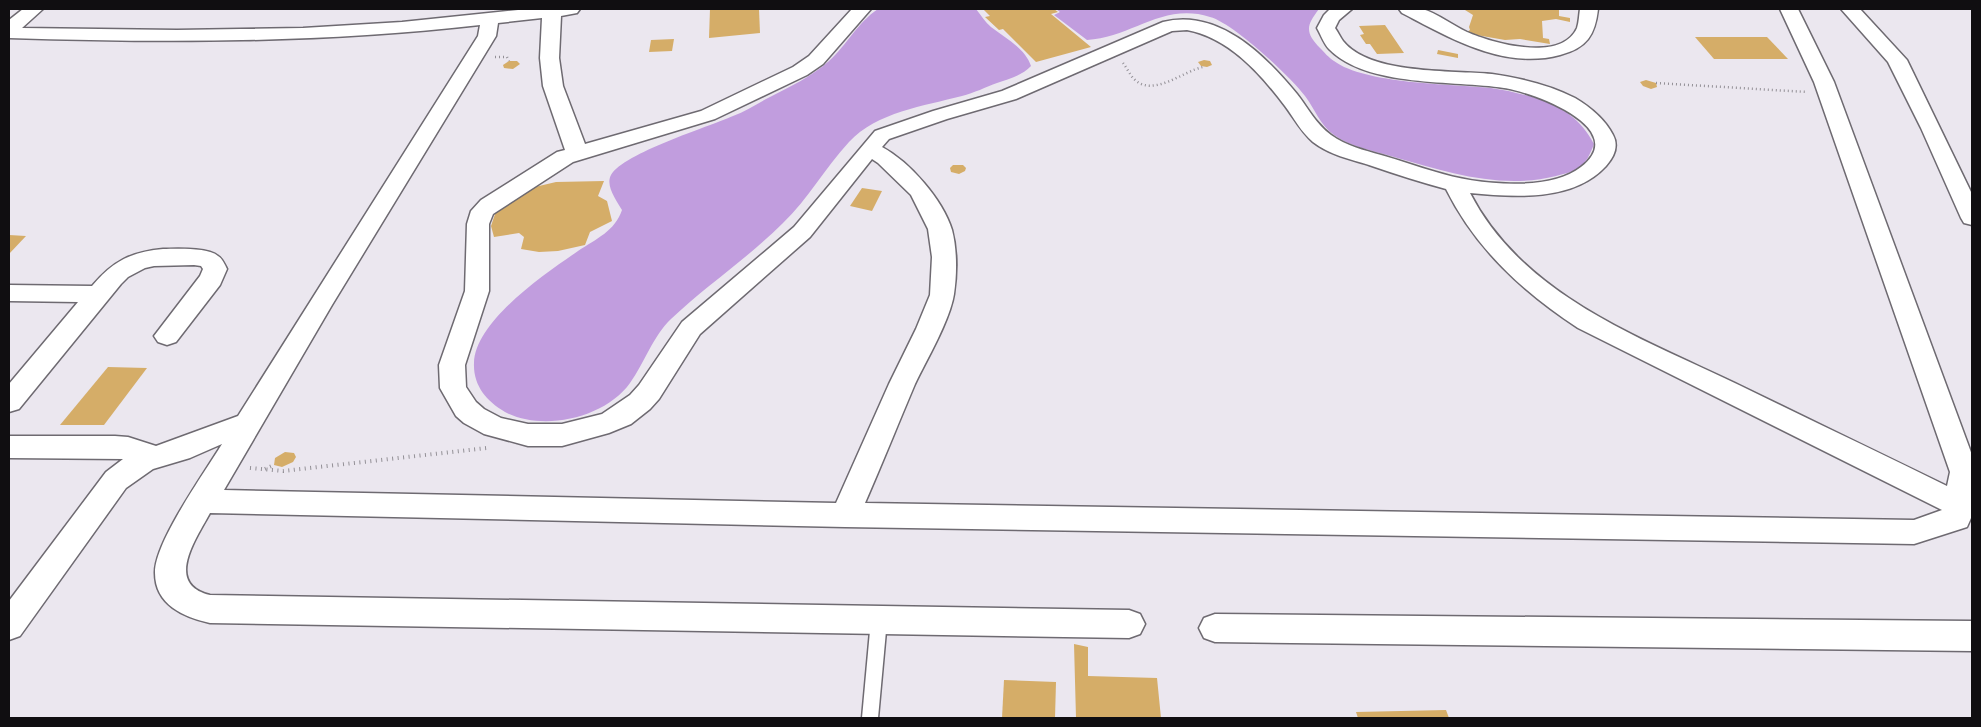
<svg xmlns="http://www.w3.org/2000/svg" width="1981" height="727" viewBox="0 0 1981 727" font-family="Roboto,sans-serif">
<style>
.water{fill:#c19dde}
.building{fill:#d5ad68}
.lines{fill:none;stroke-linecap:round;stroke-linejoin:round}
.service-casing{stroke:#6e6a71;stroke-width:3}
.minor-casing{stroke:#6e6a71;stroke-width:3}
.path-far1{stroke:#939096;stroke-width:2.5;stroke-dasharray:1 3;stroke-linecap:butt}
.path{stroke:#939096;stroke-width:4;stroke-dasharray:1 4.5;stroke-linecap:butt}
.service{fill:#fff;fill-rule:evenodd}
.minor{fill:#fff;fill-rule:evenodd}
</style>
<rect width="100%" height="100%" fill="#ebe7ef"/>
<g class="water">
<path d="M878,9H976C981,15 985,22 991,27C1005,38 1025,48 1031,66C1023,75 1009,79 997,83C986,87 974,93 962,96C924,106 877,112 849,142C825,168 808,199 783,223C748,258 707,285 671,319C653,336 645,362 630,383C605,418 543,432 505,412C486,401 473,385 474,363C475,321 546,273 578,251C596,239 615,231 622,210C617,201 605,186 611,175C624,153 708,127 733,116C746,111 758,103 770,97C791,86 811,77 829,61C847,45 857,23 878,9Z"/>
<path d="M1056,9H1319C1306,26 1305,32 1320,48C1324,52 1329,58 1334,61C1365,84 1451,84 1491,88C1506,90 1521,94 1536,98C1562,107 1581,119 1594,144C1591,152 1586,164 1578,169C1572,172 1563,174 1556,176C1501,190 1447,172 1394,157C1374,151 1351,147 1334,135C1320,125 1315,109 1305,96C1290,76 1233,23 1210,17C1162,2 1132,38 1087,40L1054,15L1060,12Z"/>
</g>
<g class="building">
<path d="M710,9H759L760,33L709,38Z"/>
<path d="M983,9H1054L1058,12L1051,14L1091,47L1036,62L1003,29L999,30L985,17L990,16Z"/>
<path d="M1470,9H1559V16L1570,18V22L1556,19L1542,21L1543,38L1549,39L1550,44L1520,39L1505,40L1465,33L1470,30L1469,27L1473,15L1465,10Z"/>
<path d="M1385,25L1404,53L1377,54L1370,44H1366L1360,35L1364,34L1359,26Z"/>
<path d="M1695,37H1767L1788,59H1714Z"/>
<path d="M674,39L672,51L649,52L651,40Z"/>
<path d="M1438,50L1458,54V58L1437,54Z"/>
<path d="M1204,60L1210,61L1212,65L1207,67L1201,66L1198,62Z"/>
<path d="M509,61H517L520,64L513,69L504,68L503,65Z"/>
<path d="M1646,80L1656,83L1657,87L1651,89L1643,86L1640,82Z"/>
<path d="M953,165H963L966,168L965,171L959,174L951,172L950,168Z"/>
<path d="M604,181L598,196L607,201L612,221L590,232L585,245L558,251L539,252L521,249L524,237L519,233L494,237L491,226L495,214L502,206L522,190L556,182Z"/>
<path d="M862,188L882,191L872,211L850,206Z"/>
<path d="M9,235L26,236L9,254Z"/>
<path d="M108,367L147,368L104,425H60Z"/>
<path d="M285,452L294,453L296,457L293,462L282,467L274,465L275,458Z"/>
<path d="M1074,644L1088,647V676L1157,678L1161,718H1076Z"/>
<path d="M1004,680L1056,682L1055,718H1002Z"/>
<path d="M1446,710L1449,718H1358L1356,712Z"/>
</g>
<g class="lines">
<defs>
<path id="service" d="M879,613L884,615L887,620L878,718H862L871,620L874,615Z"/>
<g id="minor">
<path d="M23,9H43L22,28L177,30L303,28L402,22L528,9H580L577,13L561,16L559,58L563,86L585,144L701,111L793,67L809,56L852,9H871L823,64L807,75L715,119L573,162L493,214L489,224V291L465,365L466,387L476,402L484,409L501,418L528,424H562L602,414L630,395L639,385L682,322L794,227L875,131L933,111L1002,91L1163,22C1218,8 1265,55 1297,94C1308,108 1316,124 1331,135C1346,146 1364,150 1381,155C1399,160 1418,167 1436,172C1473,184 1548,193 1581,167C1632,128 1532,92 1504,88C1454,80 1367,88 1329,49C1324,44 1321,35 1317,28L1324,15L1330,9H1352L1339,20L1335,28C1338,32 1340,37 1343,41C1370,75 1452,70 1492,74C1520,78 1550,85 1575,98C1590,107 1605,119 1613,135C1619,146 1614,157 1606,166C1573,202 1515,197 1470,193C1523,296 1641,338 1739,385C1808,419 1878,452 1947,486L1950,472L1814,82L1780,9H1798L1834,82L1972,455L1971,518L1967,527L1914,544L845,527L210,513C196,539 164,584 210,595L1129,610L1140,614L1145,624L1140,634L1129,638L210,623C184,617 155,605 155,573C154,543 205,472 222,444L190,458L153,469L126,488L20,636L9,640V601L106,472L123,459L9,458V436H115L128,437L156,446L238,416L478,36L480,25C323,43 166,43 9,38V20ZM542,18L540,58L543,86L565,150L557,152L481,200L471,211L467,224L465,291L439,365L440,388L456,416L464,423L484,434L528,446H562L609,433L631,424L650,409L659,399L700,334L810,237L872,159L878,163L911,195L928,229L932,257L930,295L916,329L889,384L836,503L224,490L332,305L496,36L498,23ZM1187,30C1229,38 1260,73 1285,106C1294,118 1301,132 1313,142C1330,155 1350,159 1369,165C1395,174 1420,182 1446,189C1476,249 1523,292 1578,328L1942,510L1914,520L865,503C882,464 898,424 915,384C927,359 950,320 954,294C957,274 957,249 952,230C943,200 910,162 882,147L889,139L947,119L1016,99L1172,31Z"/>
<path d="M1399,9C1406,9 1416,7 1422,9C1437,13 1452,25 1467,32C1492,43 1561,63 1577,28C1579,22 1579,15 1580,9H1598C1595,35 1587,48 1560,55C1504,70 1450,38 1402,13Z"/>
<path d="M1841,9H1860L1907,60L1972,194V225L1964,223L1961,218L1921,128L1888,62Z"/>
<path d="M163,249C176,249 208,247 218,256C222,258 225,265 227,269L220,285L176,342L167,345L158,342L154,336L200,276L203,269L201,266L194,265L154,266L145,268L128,277L121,284L19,409L9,412V384L78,302L9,301V285L92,286C113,261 131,252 163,249Z"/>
<path d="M1215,614L1972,621V651L1215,642L1204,638L1199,628L1204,618Z"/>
</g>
</defs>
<use href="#service" class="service-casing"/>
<use href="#minor" class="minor-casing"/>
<g class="path-far1">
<path d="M495,57H507L509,61"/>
<path d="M1123,63C1127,68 1130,75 1134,79C1153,98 1183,71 1203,67"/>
<path d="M1656,83L1807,92"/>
</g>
<g class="path">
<path d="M250,468L283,471L487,448"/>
<path d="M265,469L274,465"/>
</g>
<use href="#service" class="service"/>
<use href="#minor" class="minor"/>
</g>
<rect width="1981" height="727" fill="none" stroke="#100e11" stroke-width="20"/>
</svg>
